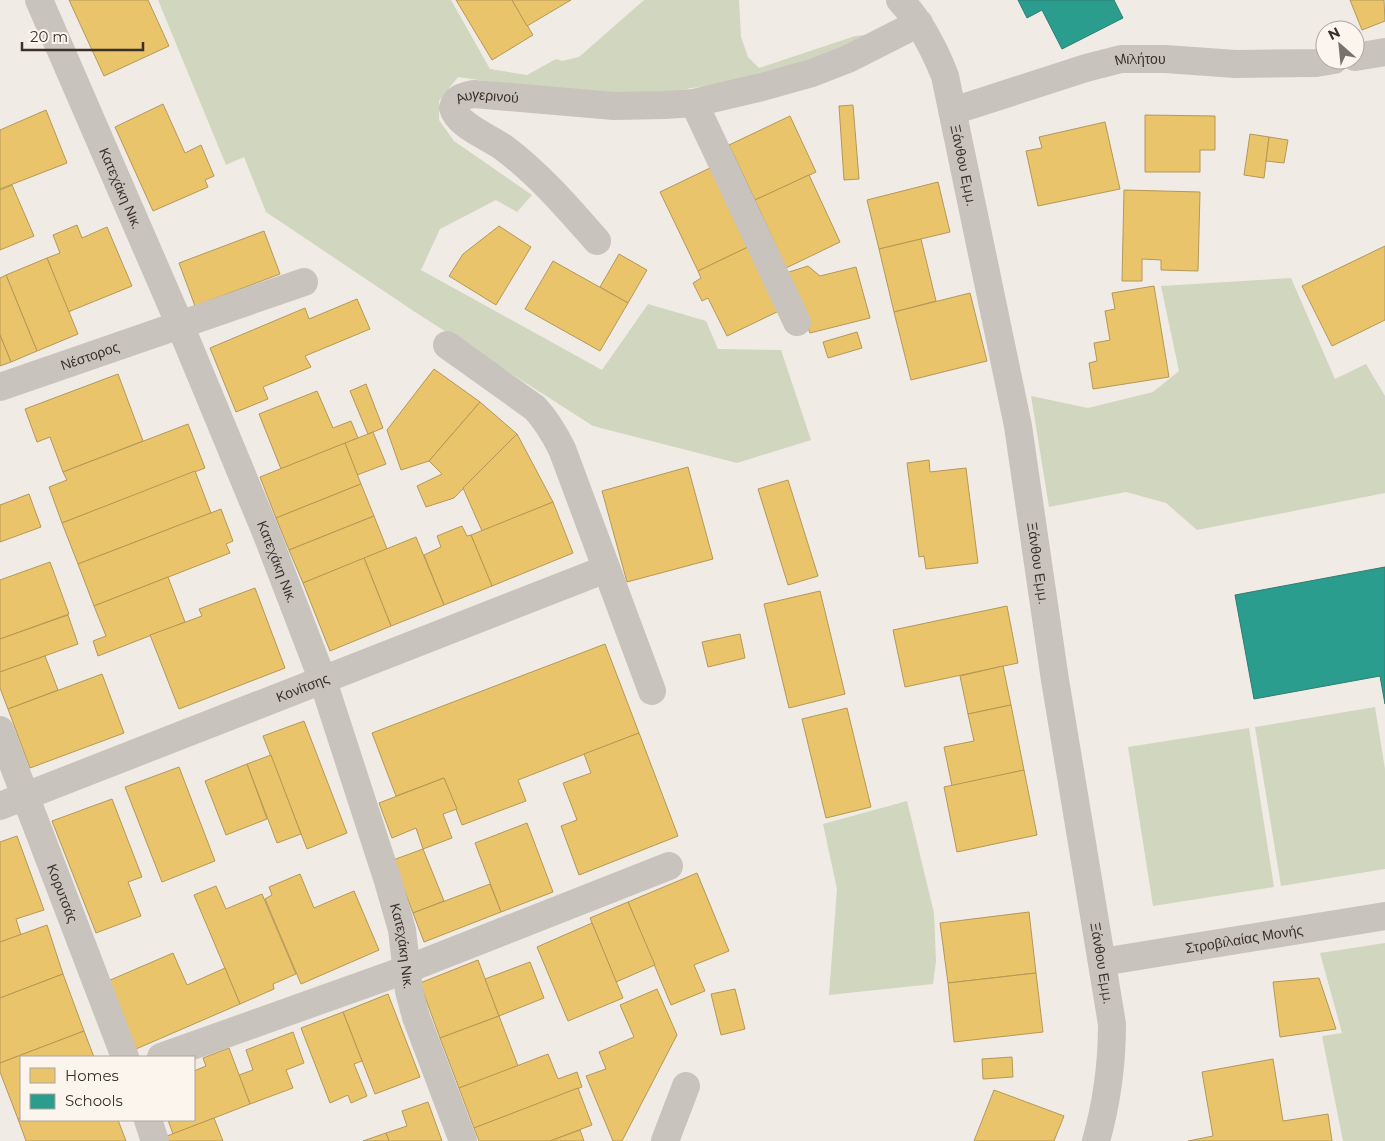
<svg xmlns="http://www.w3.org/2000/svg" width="1385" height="1141" viewBox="0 0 1385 1141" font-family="Montserrat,sans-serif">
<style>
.green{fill:#d1d6bf}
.homes{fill:#e9c46a;stroke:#b59857}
.schools{fill:#2a9d8f;stroke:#2f7c71}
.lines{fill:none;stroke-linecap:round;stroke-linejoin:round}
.street{stroke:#c9c3be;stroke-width:28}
.labels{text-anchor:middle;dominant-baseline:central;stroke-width:5;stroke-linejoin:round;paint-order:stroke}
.street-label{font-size:14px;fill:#3b302b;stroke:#fbf5ee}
</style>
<rect width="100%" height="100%" fill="#f0ebe5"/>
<g class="green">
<path d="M158,0H451L490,69L527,75L556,59L562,61L579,57L644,0H739L741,37L748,57L759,68L855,36L864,35L870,39L750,79L654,94L556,91L458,77L439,101V120L454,141L532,195L517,212L496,200L440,229L421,270L602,370L648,304L706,321L718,349L781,350L811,440L737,463L593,426L415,312L266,212L244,157L226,165Z"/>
<path d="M1291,278L1335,379L1366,364L1385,396V493L1197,530L1166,503L1126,492L1049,507L1031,396L1088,408L1153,392L1179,371L1161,286Z"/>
<path d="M1375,707L1385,769V869L1281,886L1255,727Z"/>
<path d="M1249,728L1274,887L1153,906L1128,747Z"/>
<path d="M907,801L934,913L936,961L933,984L829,995L837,889L823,824Z"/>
<path d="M1385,943V1141H1343L1322,1036L1342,1033L1320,953Z"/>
</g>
<g class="homes">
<path d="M69,0H148L169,46L104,76Z"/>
<path d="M456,0H512L533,35L492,60Z"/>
<path d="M512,0H571L527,26Z"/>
<path d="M1350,0H1384L1385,21L1362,30Z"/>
<path d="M163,104L185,153L201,145L214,176L205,180L208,187L153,211L115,127Z"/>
<path d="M853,105L859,179L844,180L839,106Z"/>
<path d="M46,110L67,163L0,189V130Z"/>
<path d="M1145,115L1215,116V150H1200V172H1145Z"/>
<path d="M790,116L816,172L755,200L729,145Z"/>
<path d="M1105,122L1120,189L1038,206L1026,151L1042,148L1039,137Z"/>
<path d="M1250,134L1269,137L1264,178L1244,175Z"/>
<path d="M1269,137L1288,140L1284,163L1266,161Z"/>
<path d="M712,167L750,246L698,271L660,192Z"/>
<path d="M809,175L840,242L786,268L755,200Z"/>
<path d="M938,182L950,232L879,249L867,200Z"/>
<path d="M12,185L34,236L0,250V190Z"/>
<path d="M1124,190L1200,192L1198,271L1161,270V260L1142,259V281H1122Z"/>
<path d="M77,225L82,238L107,227L132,286L68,312L47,258L60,253L53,235Z"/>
<path d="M499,226L531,247L496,305L449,276L463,254Z"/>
<path d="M264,231L280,274L195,306L179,263Z"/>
<path d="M921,239L936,301L894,312L879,249Z"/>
<path d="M750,246L781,310L727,336L708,298L702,301L693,283L701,278L698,271Z"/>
<path d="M1385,246V320L1332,346L1302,286Z"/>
<path d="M619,254L647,270L628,303L600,287Z"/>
<path d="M47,258L78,334L37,351L6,275Z"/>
<path d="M553,261L628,303L600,351L525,309Z"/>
<path d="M808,266L820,276L856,267L870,318L810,333L786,273Z"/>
<path d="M6,275L37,351L11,362L0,335V278Z"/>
<path d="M1154,286L1169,377L1093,389L1089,363L1097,361L1094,343L1110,340L1105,311L1115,309L1112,293Z"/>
<path d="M970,293L987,361L911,380L894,312Z"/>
<path d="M357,299L370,329L305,356L311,367L263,387L268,399L236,412L210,348L305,308L309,319Z"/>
<path d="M857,332L862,348L828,358L823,342Z"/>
<path d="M0,335L11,362L0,366Z"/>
<path d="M434,369L480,402L429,461L401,470L387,430Z"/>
<path d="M118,374L143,441L63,472L50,437L37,442L25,409Z"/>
<path d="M366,384L383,428L368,434L350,391Z"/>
<path d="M317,391L333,428L351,421L358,438L281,469L259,414Z"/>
<path d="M480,402L517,434L454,498L426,507L417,486L442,474L429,461Z"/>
<path d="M188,424L205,468L62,523L49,487L67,480L63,472Z"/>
<path d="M373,432L386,464L357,475L345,443Z"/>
<path d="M517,434L553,502L482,531L463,488Z"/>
<path d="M345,443L361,484L276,518L260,477Z"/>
<path d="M929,460L930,472L966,468L978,563L926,569L924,556L919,557L907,463Z"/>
<path d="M688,467L713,559L627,582L602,491Z"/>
<path d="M195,471L211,513L78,564L62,523Z"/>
<path d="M788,480L818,576L788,585L758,489Z"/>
<path d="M361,484L374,516L289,550L276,518Z"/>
<path d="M29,494L41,527L0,542V505Z"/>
<path d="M553,502L573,553L492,586L471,535Z"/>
<path d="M221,509L233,541L226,544L230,553L94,606L78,564Z"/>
<path d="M374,516L387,549L303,583L289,550Z"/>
<path d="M462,526L467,536L471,535L492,586L444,605L424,555L441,547L437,536Z"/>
<path d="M416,537L444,605L391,626L364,558Z"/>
<path d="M364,558L391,626L330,651L303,583Z"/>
<path d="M50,562L69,614L0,639V580Z"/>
<path d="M168,577L185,622L98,656L93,641L106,636L94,606Z"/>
<path d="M255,588L285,668L179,709L150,635L202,616L199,609Z"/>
<path d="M820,591L845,694L789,708L764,604Z"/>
<path d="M1007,606L1018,663L905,687L893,630Z"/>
<path d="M68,615L78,644L0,672V639Z"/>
<path d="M740,634L745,658L708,667L702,642Z"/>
<path d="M605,644L639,733L518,780L526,801L462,825L444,778L396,796L372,733Z"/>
<path d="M45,656L58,690L8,709L0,688V672Z"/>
<path d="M1003,666L1011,705L968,714L960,676Z"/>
<path d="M102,674L124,733L30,768L8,709Z"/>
<path d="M1011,705L1024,770L952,786L944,747L974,741L968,714Z"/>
<path d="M847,708L871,807L826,818L802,719Z"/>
<path d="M304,721L347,833L307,849L263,736Z"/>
<path d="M639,733L678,836L579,875L561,826L577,820L563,783L591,773L584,754Z"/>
<path d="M271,755L301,834L277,843L247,764Z"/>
<path d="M247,764L267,819L226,835L205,781Z"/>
<path d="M179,767L215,861L162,882L125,787Z"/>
<path d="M1024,770L1037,835L957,852L944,787Z"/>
<path d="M444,778L457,809L443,814L452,838L423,849L416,828L392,838L379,803Z"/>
<path d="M112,799L142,877L128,882L141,916L96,933L52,821Z"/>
<path d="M527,823L553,892L501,912L475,843Z"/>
<path d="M17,836L44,910L16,919L21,935L0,942V842Z"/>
<path d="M423,849L444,901L413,913L393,860Z"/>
<path d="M697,873L729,951L694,965L705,991L671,1005L628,902Z"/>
<path d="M300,874L314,908L354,891L379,950L301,984L265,899L272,895L269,887Z"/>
<path d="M490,884L501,912L424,942L413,913Z"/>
<path d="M216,886L226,909L262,894L296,974L273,984L274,989L240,1004L194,895Z"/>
<path d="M628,902L655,965L616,982L590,918Z"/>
<path d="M1029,912L1036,973L948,983L940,923Z"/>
<path d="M592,923L623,998L568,1021L537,947Z"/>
<path d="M47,925L63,974L0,998V942Z"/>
<path d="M173,953L187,985L225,968L240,1004L136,1049L108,981Z"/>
<path d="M478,960L499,1016L440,1038L420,983Z"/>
<path d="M530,962L544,998L499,1016L485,979Z"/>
<path d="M1036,973L1043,1032L954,1042L948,983Z"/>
<path d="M63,974L84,1031L0,1063V998Z"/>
<path d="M1319,978L1336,1029L1280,1037L1273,982Z"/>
<path d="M657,989L677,1035L622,1141H613L586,1076L606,1069L599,1052L634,1037L620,1005Z"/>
<path d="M735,989L745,1029L721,1035L711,994Z"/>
<path d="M388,994L420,1077L375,1094L343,1012Z"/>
<path d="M343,1012L362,1061L354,1064L367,1096L351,1103L348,1095L330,1103L301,1028Z"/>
<path d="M499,1016L518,1066L459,1088L440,1038Z"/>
<path d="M84,1031L94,1057H21V1118L18,1119L0,1072V1063Z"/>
<path d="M293,1032L304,1063L286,1070L293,1088L250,1104L239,1075L253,1070L246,1050Z"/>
<path d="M229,1048L250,1104L173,1134L168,1120H194V1071L206,1066L203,1058Z"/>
<path d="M548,1054L558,1079L577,1072L582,1087L474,1128L459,1088Z"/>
<path d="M1012,1057L1013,1077L983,1079L982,1059Z"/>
<path d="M1273,1059L1283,1121L1328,1114L1332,1141H1188L1213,1136L1202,1072Z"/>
<path d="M578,1088L592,1125L550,1141H479L474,1128Z"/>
<path d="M994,1090L1064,1116L1054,1141H974Z"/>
<path d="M428,1102L442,1141H389L386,1133L407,1126L402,1111Z"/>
<path d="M21,1118V1120H118L126,1141H26L18,1119Z"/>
<path d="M214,1118L223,1141H169L167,1136Z"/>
<path d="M580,1130L584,1141H550Z"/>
<path d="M386,1133L389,1141H363Z"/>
</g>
<g class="schools">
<path d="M1018,0H1114L1123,18L1062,49L1042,10L1027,18Z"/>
<path d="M1385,567V704L1380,676L1254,699L1235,595Z"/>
</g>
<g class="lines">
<g class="street">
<path id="s1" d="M39,0L180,325L267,535L323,681L388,881L402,930L409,991L416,1017L463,1141"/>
<path id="s2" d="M900,0C921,22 934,48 945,76L1018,426L1055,680L1112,1024C1112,1064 1107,1102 1096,1141"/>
<path d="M1355,57L1385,52"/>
<path d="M694,103L797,322"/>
<path id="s3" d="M953,111L1086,68L1121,59H1165L1236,64L1316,63L1334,60"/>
<path id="s4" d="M597,241C568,208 539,174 504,148C489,137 458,126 453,108C455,97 465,96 474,94L614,106L665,105L694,103L762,87L812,73L848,59L919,23"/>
<path d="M447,345L535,408C547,421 554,433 562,449L652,691"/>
<path id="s5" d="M0,387L304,282"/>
<path id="s6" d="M0,730L125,1057"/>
<path id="s7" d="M0,806L606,569"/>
<path id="s8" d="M1102,962L1385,916"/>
<path d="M161,1057L405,970L669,866"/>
<path d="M148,1120L155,1141"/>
<path d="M665,1141L686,1086"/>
</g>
</g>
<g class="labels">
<g class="street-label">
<text stroke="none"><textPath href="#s3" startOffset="195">Μιλήτου</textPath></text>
<text stroke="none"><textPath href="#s4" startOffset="238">Αυγερινού</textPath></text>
<text stroke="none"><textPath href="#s2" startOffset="180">Ξάνθου Εμμ.</textPath></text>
<text stroke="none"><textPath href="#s1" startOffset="205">Κατεχάκη Νικ.</textPath></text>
<text stroke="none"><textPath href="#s5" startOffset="95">Νέστορος</textPath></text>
<text stroke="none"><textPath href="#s1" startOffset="610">Κατεχάκη Νικ.</textPath></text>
<text stroke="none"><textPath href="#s2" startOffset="585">Ξάνθου Εμμ.</textPath></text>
<text stroke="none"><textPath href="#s7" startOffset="325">Κονίτσης</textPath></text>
<text stroke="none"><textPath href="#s6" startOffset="175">Κορυτσάς</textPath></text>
<text stroke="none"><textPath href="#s8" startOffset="144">Στροβιλαίας Μονής</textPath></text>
<text stroke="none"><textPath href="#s1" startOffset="1015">Κατεχάκη Νικ.</textPath></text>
<text stroke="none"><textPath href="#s2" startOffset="990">Ξάνθου Εμμ.</textPath></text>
</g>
</g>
<rect x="20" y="1056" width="175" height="65" fill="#fbf5ee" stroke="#aea6a0"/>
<rect x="30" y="1068" width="25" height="15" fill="#e9c46a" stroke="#aea6a0"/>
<text x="65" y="1081" font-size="15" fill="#3b302b">Homes</text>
<rect x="30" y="1094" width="25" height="15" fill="#2a9d8f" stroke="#aea6a0"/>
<text x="65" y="1106" font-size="15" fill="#3b302b">Schools</text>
<g transform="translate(1340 45) rotate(333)"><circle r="24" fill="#fbf5ee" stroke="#aea6a0"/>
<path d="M0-4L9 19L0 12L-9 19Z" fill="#7a716c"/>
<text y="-8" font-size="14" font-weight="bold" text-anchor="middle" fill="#3b302b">N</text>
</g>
<path d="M22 42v8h121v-8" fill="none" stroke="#3b302b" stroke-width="2.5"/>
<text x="30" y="42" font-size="15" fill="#3b302b" stroke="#fbf5ee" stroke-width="4" paint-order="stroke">20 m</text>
</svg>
